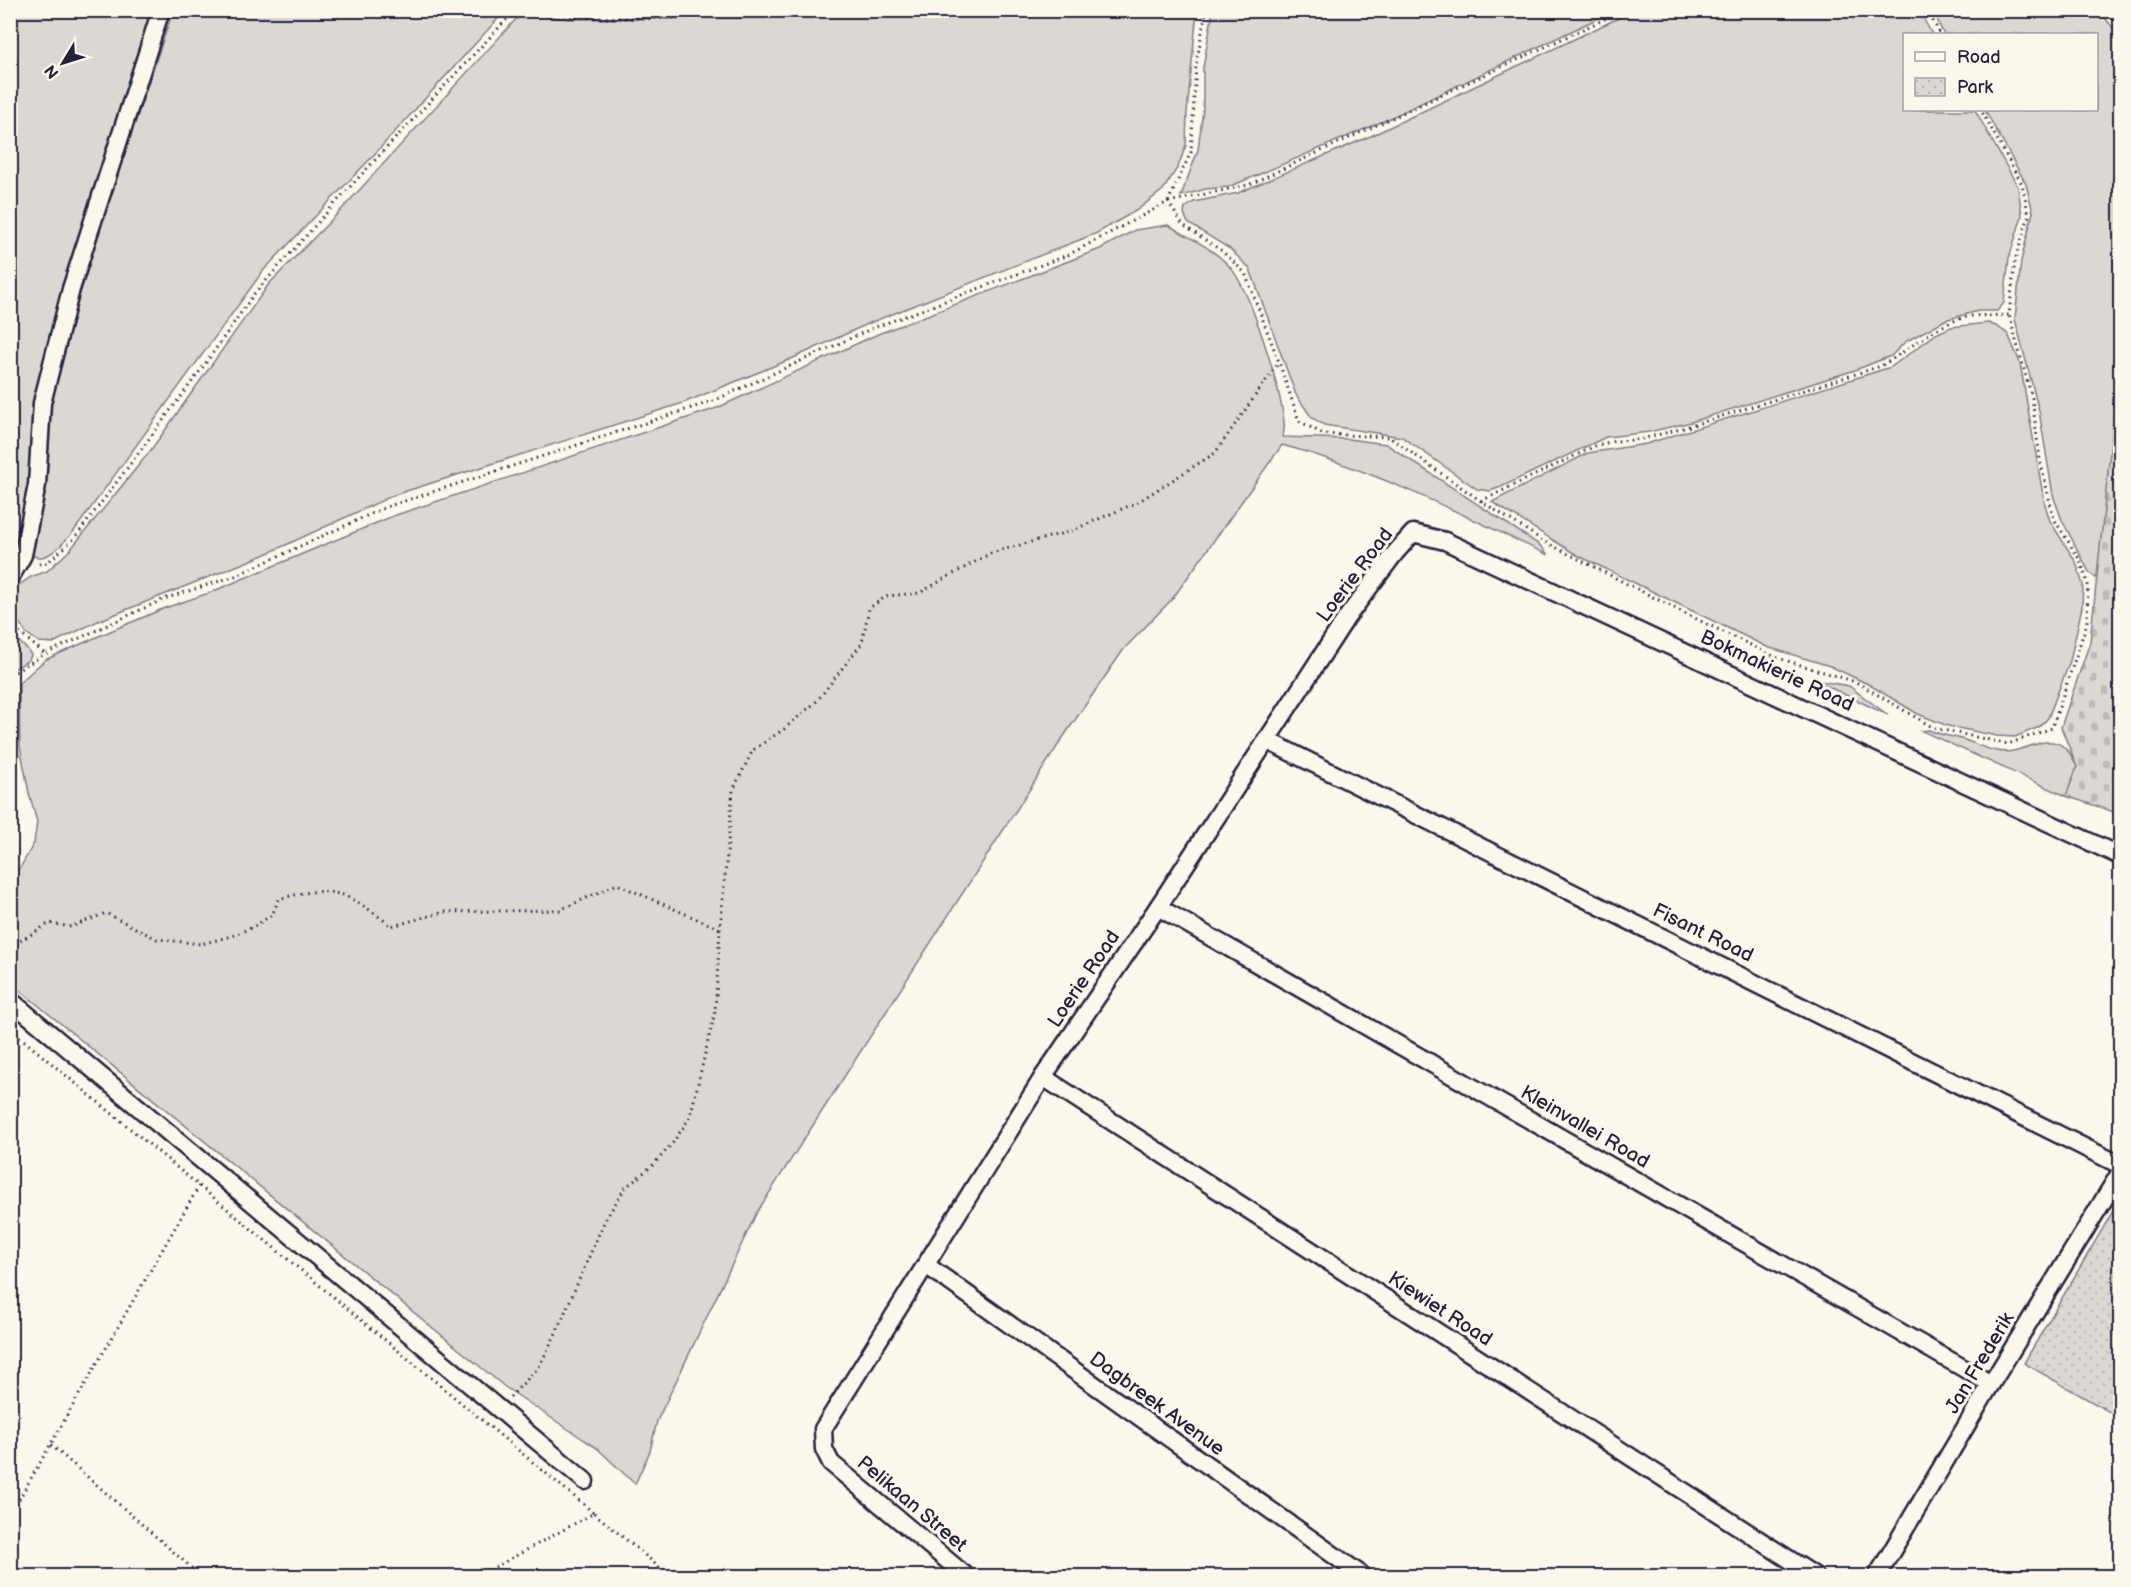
<svg xmlns="http://www.w3.org/2000/svg" width="2131" height="1587" viewBox="0 0 2131 1587" font-family="'Balsamiq Sans',sans-serif">
<style>
.grass{fill:#dbd8d3;stroke:#7e7d87;stroke-width:1.5}
.cemetery{fill:url(#cemetery-stones);stroke:#7e7d87;stroke-width:1.5}
.park{fill:url(#park-dots);stroke:#7e7d87;stroke-width:1.5}
.lines{fill:none;stroke-linecap:round;stroke-linejoin:round}
.minor-casing{stroke:#22223b;stroke-width:21}
.path{stroke:#22223b;stroke-width:3;stroke-dasharray:1.5 4.5;stroke-linecap:butt}
.minor{stroke:#fbf7ec;stroke-width:16}
.labels{text-anchor:middle;dominant-baseline:central;stroke-width:6;stroke-linejoin:round;paint-order:stroke}
.street-label{font-size:20px;fill:#22223b;stroke:#fbf7ec}
</style>
<defs>
<pattern id="cemetery-stones" width="16" height="16" patternUnits="userSpaceOnUse" patternTransform="scale(1.5)"><rect width="16" height="16" fill="#dbd8d3"/><path d="M2 7V4a2 2 0 0 1 4 0v3zM10 15v-3a2 2 0 0 1 4 0v3z" fill="#bcb9b6"/></pattern>
<pattern id="park-dots" width="8" height="8" patternUnits="userSpaceOnUse" patternTransform="scale(1.5)"><rect width="8" height="8" fill="#dbd8d3"/><path d="M2 2h.1M6 6h.1" fill="none" stroke="#bcb9b6" stroke-width="1.8" stroke-linecap="round"/></pattern>
</defs>
<rect width="100%" height="100%" fill="#fbf7ec"/>
<filter id="ink" filterUnits="userSpaceOnUse"><feTurbulence type="fractalNoise" baseFrequency=".0167" numOctaves="2"/><feDisplacementMap in="SourceGraphic" scale="12" xChannelSelector="R" yChannelSelector="G"/><feConvolveMatrix kernelMatrix="1 2 1 2 8 2 1 2 1" color-interpolation-filters="sRGB"/></filter>
<g filter="url(#ink)">
<g class="grass">
<path d="M816,10L1197,11L1187,112L1186,145L1178,167L1163,190L1137,210L1097,233L872,322L791,359L683,403L394,495L264,555L98,621L53,643L39,642L26,633L14,615L11,603V595L16,587L31,577L47,571L70,550L151,450L269,284L342,209L517,18L524,14L569,19L754,18Z"/>
<path d="M1939,10L2100,11L2120,37V358L2097,579L2089,572L2062,520L2053,495L2039,411L2015,319L2021,261L2033,212L2026,184L1985,110H2096V34H1944C1940,27 1935,19 1939,10Z"/>
<path d="M10,11H155L67,280L42,370L33,403L29,495L21,527L14,532L10,527Z"/>
<path d="M173,11H505L371,158L263,271L74,531C64,542 49,562 33,556C28,546 43,510 44,495C48,464 44,431 50,400C58,359 72,318 85,278C112,188 143,99 173,11Z"/>
<path d="M1213,11V10L1613,11L1388,119L1253,177L1228,187L1206,189L1181,196L1198,150L1203,109V68Z"/>
<path d="M1919,11L1932,34H1904V110H1975L2018,187L2022,216L2009,258L2004,303L1997,311H1978L1945,320L1905,342L1891,356L1855,370L1691,422L1649,432L1606,437L1501,487L1490,491L1477,489L1402,437L1324,425L1312,418L1296,395L1250,269L1230,249L1188,223L1184,214L1185,208L1194,202L1238,193L1373,135L1633,11Z"/>
<path d="M1168,225C1188,237 1213,248 1229,266C1250,288 1282,391 1284,423C1285,428 1283,433 1283,437L1348,439L1386,444L1541,546L1548,555C1461,514 1375,470 1282,445L1173,598L1124,649L1064,736L757,1212L657,1421L650,1451L635,1484L598,1449L505,1387L11,983V873L20,868L34,843L37,822L29,793L20,746L19,683L45,660L99,636L165,608L209,593L393,516L717,408L878,334L1100,249L1135,230Z"/>
<path d="M1988,323L1998,327L2008,334L2020,363L2044,501L2050,521L2076,562L2083,585L2082,607L2070,661L2048,718L2039,727L2015,737L1997,736L1948,726L1918,714L1868,684L1830,666L1767,647L1577,555L1492,502L1588,453L1646,444L1891,367L1936,334L1951,327Z"/>
<path d="M11,634L28,650L31,655L29,660L11,671Z"/>
<path d="M1814,680L1849,686L1888,715Z"/>
<path d="M1929,730C1940,735 1950,736 1961,739C1973,742 1984,749 1997,751C2028,758 2056,717 2077,767L2066,796L1922,731Z"/>
</g>
<path class="cemetery" d="M2120,358V814L2066,796L2077,767L2061,727L2090,642Z"/>
<path class="park" d="M2120,1199V1418L2024,1363Z"/>
<g class="lines">
<defs>
<g id="minor">
<path d="M10,578L23,555L37,485L42,403L71,289L161,10"/>
<path d="M1266,740L2120,1165"/>
<path d="M1158,907L1991,1384"/>
<path d="M10,1000L585,1481"/>
<path d="M1043,1077L1815,1576"/>
<path d="M926,1265L1363,1576"/>
<path d="M966,1576L831,1463L824,1449L823,1429L1043,1077L1158,907L1347,617L1395,553L1413,533L1445,541L2120,856"/>
<path d="M1877,1576L1991,1384L2120,1173"/>
</g>
</defs>
<use href="#minor" class="minor-casing"/>
<g class="path">
<path d="M541,10C568,18 591,17 619,18C672,19 722,17 774,10"/>
<path d="M1927,10L1940,34"/>
<path d="M1168,202L1183,225L1222,251L1245,273L1279,362L1299,421L1323,434L1389,437L1481,501L1545,542L1688,615L1778,658L1856,682L1934,728L2008,744L2052,728L2087,623L2088,583L2080,560L2054,519L2040,460L2032,398L2009,315"/>
<path d="M1168,202L1191,152L1196,65L1206,10"/>
<path d="M1481,501L1597,445L1615,441L1638,440L1684,428L1881,366C1910,350 1937,322 1971,316C1983,315 1996,316 2009,315L2015,260L2029,216L2022,184L1981,110"/>
<path d="M39,564L47,563L74,539L203,367L254,294L347,190L506,20L512,10"/>
<path d="M10,625L45,654"/>
<path d="M10,675L45,654L164,599L235,576L386,507L713,401L873,328L1068,255L1168,202L1248,185L1624,10"/>
<path d="M10,947L50,923L71,927L106,913L157,939L201,944L232,936L253,927L272,915L279,899C297,894 317,889 335,893C354,896 377,916 392,926L444,912L560,910L617,884L720,929"/>
<path d="M10,1029L594,1513L479,1576"/>
<path d="M510,1397L539,1367L556,1333L605,1220L625,1188L653,1165L672,1144L690,1117L715,1012L720,929L733,790L753,750L784,729L817,701L862,643L869,608L887,596L919,593L991,553L1071,531L1138,502L1215,453L1279,362"/>
<path d="M51,1445L201,1576"/>
<path d="M594,1513L670,1576"/>
<path d="M10,1515L199,1186"/>
</g>
<use href="#minor" class="minor"/>
</g>
</g>
<g class="labels">
<g class="street-label">
<text transform="translate(1355 575) rotate(-53)">Loerie Road</text>
<text transform="translate(1777 671) rotate(25)">Bokmakierie Road</text>
<text transform="translate(1703 933) rotate(26)">Fisant Road</text>
<text transform="translate(1084 979) rotate(-56)">Loerie Road</text>
<text transform="translate(1585 1127) rotate(30)">Kleinvallei Road</text>
<text transform="translate(1440 1309) rotate(33)">Kiewiet Road</text>
<text transform="translate(1980 1363) rotate(-59)">Jan Frederik</text>
<text transform="translate(1157 1404) rotate(36)">Dagbreek Avenue</text>
<text transform="translate(912 1504) rotate(40)">Pelikaan Street</text>
</g>
</g>
<rect width="2131" height="1587" fill="none" stroke="#fbf7ec" stroke-width="36"/>
<rect x="18" y="18" width="2095" height="1551" fill="none" stroke="#22223b" stroke-width="2" filter="url(#ink)"/>
<rect x="1903" y="33" width="195" height="78" fill="#fbf7ec" stroke="#a4a2a5" stroke-width="1.5"/>
<rect x="1915" y="52" width="30" height="9" fill="#fbf7ec" stroke="#a4a2a5" stroke-width="1.5"/>
<text x="1957" y="63" font-size="18" fill="#22223b">Road</text>
<rect x="1915" y="78" width="30" height="18" fill="url(#park-dots)" stroke="#a4a2a5" stroke-width="1.5"/>
<text x="1957" y="93" font-size="18" fill="#22223b">Park</text>
<g transform="translate(63 63) rotate(232)" stroke="#fbf7ec" stroke-width="4.5" paint-order="stroke">
<path d="M0-4.5L10 22L0 15L-10 22Z" fill="#22223b"/>
<text y="-9" font-size="16" font-weight="bold" text-anchor="middle" fill="#22223b">N</text>
</g>
</svg>
